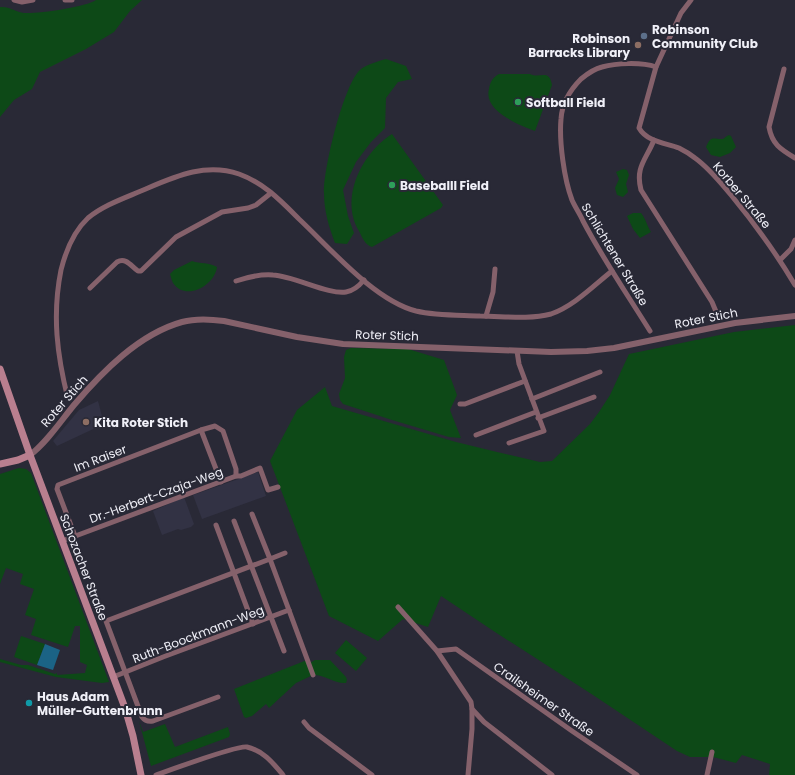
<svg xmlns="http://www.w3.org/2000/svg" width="795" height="775" viewBox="0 0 795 775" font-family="Poppins,sans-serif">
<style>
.built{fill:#323244}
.green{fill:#0d4917}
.water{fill:#1b6385}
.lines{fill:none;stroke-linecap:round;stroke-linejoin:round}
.minor{stroke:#85616b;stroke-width:5}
.tertiary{stroke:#85616b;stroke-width:6}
.secondary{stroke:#b97f8f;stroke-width:7}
.service-dot{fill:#5c6f8a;stroke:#292936;stroke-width:1.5}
.education-dot{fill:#8d6e63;stroke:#292936;stroke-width:1.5}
.leisure-dot{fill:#2e9e5b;stroke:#292936;stroke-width:1.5}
.culture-dot{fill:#0f9aa8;stroke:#292936;stroke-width:1.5}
.labels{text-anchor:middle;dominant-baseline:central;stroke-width:4;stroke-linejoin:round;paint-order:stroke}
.poi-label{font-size:12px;font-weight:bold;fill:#f0f0f8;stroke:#292936;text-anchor:start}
.street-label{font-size:12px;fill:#f0f0f8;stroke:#292936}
</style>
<rect width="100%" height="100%" fill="#292936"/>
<g class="built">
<path d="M98,401L104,424L57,446L53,441L79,410Z"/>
<path d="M258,472L266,496L202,519L193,495Z"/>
<path d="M184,497L194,524L191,527L181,530L178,529L162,535L153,511Z"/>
</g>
<g class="green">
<path d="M96,0H142L130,11L114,32L86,49L40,72L32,89L14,100L0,117V7C9,6 16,12 24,13C37,14 86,7 96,0Z"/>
<path d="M386,59L406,66L412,79L398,82L386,98L385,128L371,142L356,162L343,190L348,216L354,233L347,244L335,243C329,227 324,211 324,193C323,170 344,82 361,69C366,65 379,61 386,59Z"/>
<path d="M499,74H530C540,79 549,68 552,85L535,131C519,125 483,111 489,89C490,82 493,77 499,74Z"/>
<path d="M392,134L443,205L441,208L372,247C365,245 362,237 359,231C339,197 363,152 392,134Z"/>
<path d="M729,135L731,136L736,147L730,153L720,157L711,155L706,147C711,134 715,140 723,139C725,138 726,136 729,135Z"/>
<path d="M623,169L627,170L629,175L626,184L628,192L623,197L617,195L615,188L619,179L616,172Z"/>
<path d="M633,213H641C646,219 647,226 651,232L640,238L633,229L627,216Z"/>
<path d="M192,261C200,264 209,262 217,267C215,285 186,302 173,283C172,281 171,277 170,274L174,270Z"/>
<path d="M795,325V775H769L770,764L742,755L736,763L713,757H690L677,751L593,695L495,632L441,596L428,627L403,619L378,641L329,616L270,461L297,410L325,387L332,406L456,442L497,452L540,462L552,461L590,424L599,412L610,395L629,354L734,332Z"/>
<path d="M351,348L408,349L444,360L457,395L450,410L461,438L449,437L392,420L343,404L340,400L339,394L345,378L344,357L346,350Z"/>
<path d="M19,468L26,469L31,473L109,682L102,683L56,677L0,662V659L21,665H28L55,674L57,673V675L85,673L87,665L80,662V626H75L68,647L31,635L36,619L25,615L34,589L20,584L23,574L6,568L0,584V474Z"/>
<path d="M21,636L45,644L37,665L14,657Z"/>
<path d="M346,640L367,658L356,671L335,653Z"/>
<path d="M307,660L313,675L296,683L269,708L266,704L252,716L246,718L244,717L234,689Z"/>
<path d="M315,660H330L346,677L347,680L346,683C335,684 325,675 314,675L310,663Z"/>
<path d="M139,721L143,732L165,724L175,747L228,727L230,734L229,737L151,766Z"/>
</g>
<path class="water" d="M45,644L60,650L53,670L37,665Z"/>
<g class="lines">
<g class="minor">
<path d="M14,0L22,2L33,0"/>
<path d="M65,0H72"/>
<path d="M691,0L681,13L656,67L639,128C647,142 666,143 679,148C685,151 690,154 695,158C709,168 720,182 731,195C755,224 776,253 795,285"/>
<path d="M784,69L769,127C772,144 780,149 795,158"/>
<path d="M654,140C646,160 635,167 641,190L712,302L717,314"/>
<path d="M780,260L791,249L795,240"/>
<path d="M236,281C248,277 261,274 273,275C294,276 329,295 346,292C353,291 359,286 364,280"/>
<path d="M90,288L117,262C126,257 131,266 138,271H141L176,237L222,212L248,208L256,205L271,193"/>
<path d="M486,316L493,292L495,269"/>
<path d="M650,331C627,294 603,259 583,221C580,214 575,207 572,200C564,179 559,141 561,119C562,103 570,90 581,79C587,74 594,69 602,67C616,63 642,62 656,67"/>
<path d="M68,399C57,355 52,315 61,270C66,250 73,232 88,218C105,204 128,197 148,188C178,175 207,163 239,174C264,183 281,201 299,219C331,249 374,300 416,311C437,316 459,315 480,316C503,316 528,320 551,314C574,306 593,286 612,271"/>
<path d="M532,399L600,372"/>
<path d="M460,404H465L525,381"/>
<path d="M538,418L594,397"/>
<path d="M201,430L221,482"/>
<path d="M476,435L536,412"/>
<path d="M509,443L544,431L519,364L517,351"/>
<path d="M252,514L270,559L285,553"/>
<path d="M234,521L284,651"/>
<path d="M216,525L253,624"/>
<path d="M75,536L57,489L58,485L201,430L215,426L223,431L236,469V476"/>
<path d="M62,541L236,476H241L260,468L268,490L278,487"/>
<path d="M398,607L437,651L471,702L472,709L484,722L552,775"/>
<path d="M437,651L456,649L572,731L637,775"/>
<path d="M113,677L163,657L289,610"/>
<path d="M218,697L153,721C148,722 145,721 142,717L106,621L270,559L313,675"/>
<path d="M304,722L309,728L372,775"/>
<path d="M156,775C170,770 238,745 247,747C264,751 273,763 283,775"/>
<path d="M468,775L472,729V709"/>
<path d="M707,775L712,752"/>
</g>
<path class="tertiary" d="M30,455C47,442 60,422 74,405C102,372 139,334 182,322C196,318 210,319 224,321L297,337L343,344L551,352L587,351L614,348L735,323L795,316"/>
<g class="secondary">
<path d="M0,369L30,455L125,708L133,736L141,775"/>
<path d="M0,464L18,460L30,455"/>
</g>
</g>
<circle class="service-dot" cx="644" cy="36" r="4"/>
<g class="education-dot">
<circle cx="638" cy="45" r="4"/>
<circle cx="86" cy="422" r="4"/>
</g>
<g class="leisure-dot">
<circle cx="518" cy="102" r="4"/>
<circle cx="392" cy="185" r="4"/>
</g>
<circle class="culture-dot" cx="29" cy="703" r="4"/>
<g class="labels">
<g class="poi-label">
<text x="652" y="29">Robinson<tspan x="652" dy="14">Community Club</tspan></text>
<text x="630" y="38" text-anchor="end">Robinson<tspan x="630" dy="14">Barracks Library</tspan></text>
<text x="526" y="102">Softball Field</text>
<text x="400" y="185">Baseballl Field</text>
<text x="94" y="422">Kita Roter Stich</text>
<text x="37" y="696">Haus Adam<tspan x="37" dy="14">Müller-Guttenbrunn</tspan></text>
</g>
<g class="street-label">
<text transform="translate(742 195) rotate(50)">Korber Straße</text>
<text transform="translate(615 254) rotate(59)">Schlichtener Straße</text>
<text transform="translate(706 318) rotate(-11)">Roter Stich</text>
<text transform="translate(387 335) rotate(2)">Roter Stich</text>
<text transform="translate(64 401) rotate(-49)">Roter Stich</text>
<text transform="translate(100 458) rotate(-21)">Im Raiser</text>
<text transform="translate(156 495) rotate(-20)">Dr.-Herbert-Czaja-Weg</text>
<text transform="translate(84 567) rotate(69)">Schozacher Straße</text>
<text transform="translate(198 634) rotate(-21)">Ruth-Boockmann-Weg</text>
<text transform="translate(544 699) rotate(35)">Crailsheimer Straße</text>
</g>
</g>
</svg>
